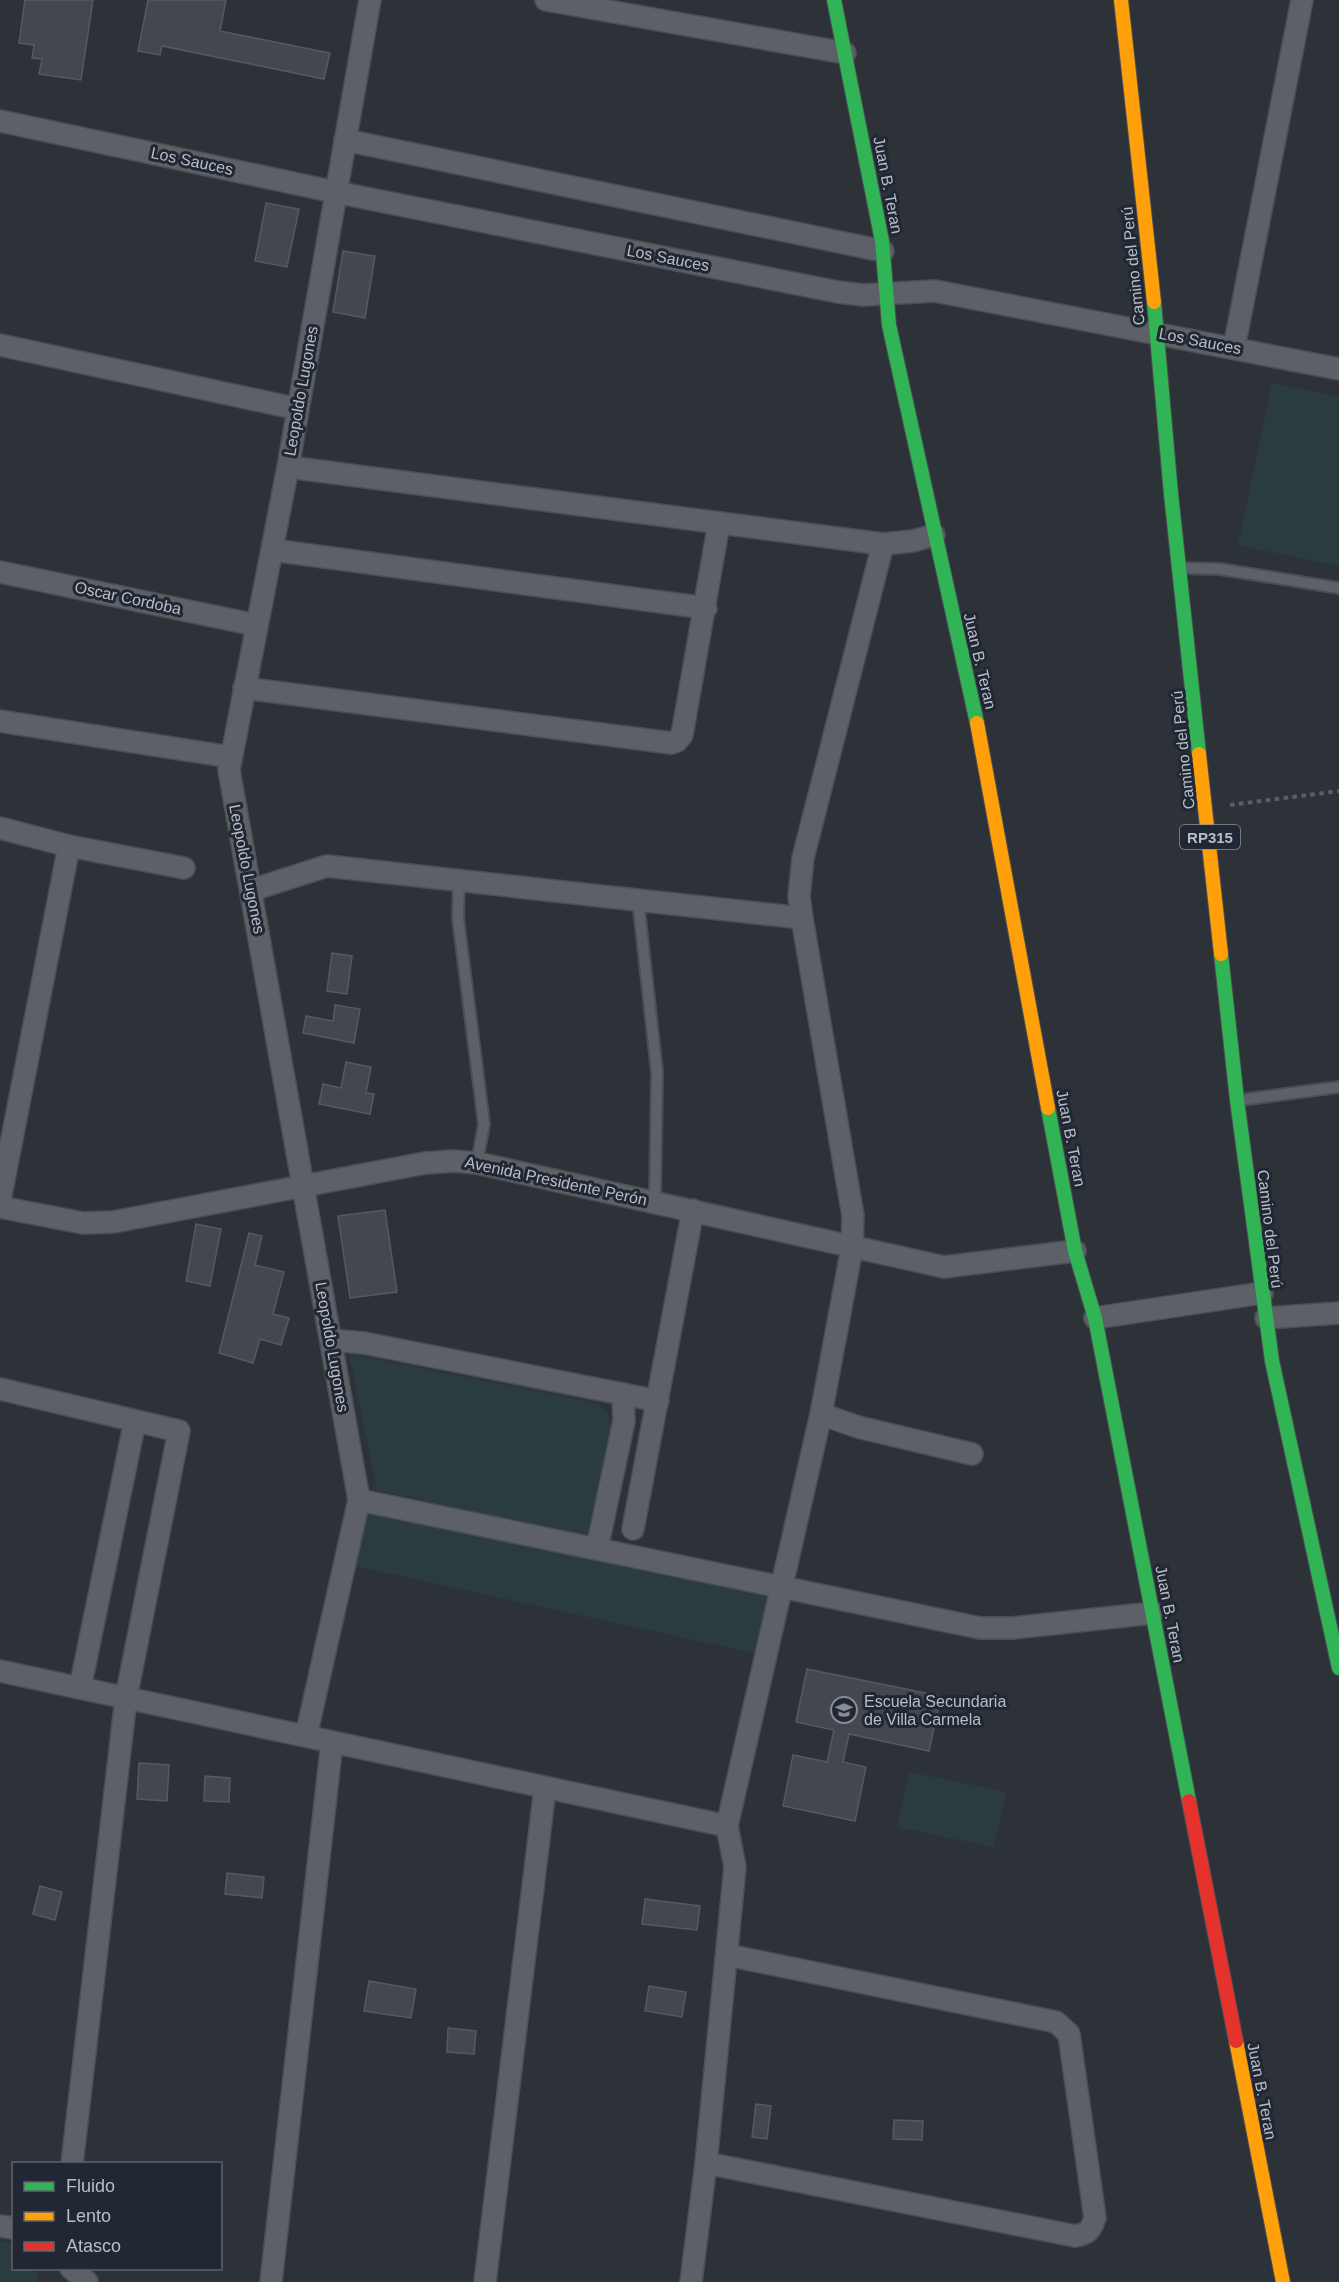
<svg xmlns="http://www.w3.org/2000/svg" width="1339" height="2282" viewBox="0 0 1339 2282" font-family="Helvetica,sans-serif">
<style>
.green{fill:#2b3c3f}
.building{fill:#44484e;stroke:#555960;stroke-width:1.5}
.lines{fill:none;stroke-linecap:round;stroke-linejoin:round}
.lane-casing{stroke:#4b4e53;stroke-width:14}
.street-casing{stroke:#4b4e53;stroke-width:24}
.fast-casing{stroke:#4b4e53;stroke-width:16}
.slow-casing{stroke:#4b4e53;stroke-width:16}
.jam-casing{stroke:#4b4e53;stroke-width:16}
.path{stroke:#5b5f64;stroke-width:4;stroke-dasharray:4.5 4.5;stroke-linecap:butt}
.lane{stroke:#5d6066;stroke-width:10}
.street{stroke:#5d6066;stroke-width:21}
.fast{stroke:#30b455;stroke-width:14}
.slow{stroke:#ff9f0a;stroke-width:14}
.jam{stroke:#e5322d;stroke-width:14}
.labels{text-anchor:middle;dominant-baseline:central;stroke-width:6;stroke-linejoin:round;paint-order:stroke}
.shield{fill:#212833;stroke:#8b919b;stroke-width:1.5}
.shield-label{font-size:15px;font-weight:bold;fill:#b8bec8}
.street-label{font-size:16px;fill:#b8bec8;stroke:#212833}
.poi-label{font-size:16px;fill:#b8bec8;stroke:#212833;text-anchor:start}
</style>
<rect width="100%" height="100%" fill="#2d3239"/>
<g class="green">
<path d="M1272,383L1339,397V566L1238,545Z"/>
<path d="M349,1354L598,1403L608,1415L612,1428L591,1537L377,1490Z"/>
<path d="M368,1512L769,1596L758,1654L355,1566Z"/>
<path d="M909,1772L1006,1792L994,1847L897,1827Z"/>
<path d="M0,2241L13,2244L14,2268L37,2269V2282H0Z"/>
</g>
<g class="building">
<path d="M25,0H93L81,80L39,74L42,59L32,58L34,45L19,43Z"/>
<path d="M148,0H226L220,31L330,53L324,79L162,46L160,55L138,51Z"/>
<path d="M266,203L299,209L287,267L255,261Z"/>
<path d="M343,251L375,256L365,318L333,312Z"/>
<path d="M332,953L352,956L347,994L327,991Z"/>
<path d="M335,1005L360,1009L354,1043L303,1033L306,1016L333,1021Z"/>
<path d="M346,1062L371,1067L366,1093L374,1094L370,1114L319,1104L323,1084L341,1088Z"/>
<path d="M385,1210L397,1292L350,1298L338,1216Z"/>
<path d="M196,1224L221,1229L210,1286L186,1281Z"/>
<path d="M249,1233L262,1236L255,1265L284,1272L273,1314L289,1318L281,1345L260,1339L253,1363L219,1353Z"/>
<path d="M807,1669L941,1696L929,1751L849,1734L843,1762L866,1767L855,1821L783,1806L793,1755L827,1762L834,1730L796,1722Z"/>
<path d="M139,1763L169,1765L167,1801L137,1799Z"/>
<path d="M205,1776L230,1778L229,1802L204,1801Z"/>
<path d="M227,1873L264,1877L262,1898L225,1894Z"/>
<path d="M40,1886L62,1892L55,1920L33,1914Z"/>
<path d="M645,1899L700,1906L697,1930L642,1924Z"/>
<path d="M369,1981L416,1989L411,2018L364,2011Z"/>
<path d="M649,1986L686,1992L682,2017L645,2011Z"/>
<path d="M448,2028L476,2031L474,2054L447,2052Z"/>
<path d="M756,2104L771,2106L767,2139L752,2137Z"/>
<path d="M894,2120L923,2121L922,2140L893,2139Z"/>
</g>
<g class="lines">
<defs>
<g id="lane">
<path d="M1182,568L1220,569L1339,588"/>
<path d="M459,879L458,918L484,1124L477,1163"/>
<path d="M638,900L657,1072L655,1201"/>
<path d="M1241,1100L1339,1087"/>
</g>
<g id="street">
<path d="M546,0L845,53"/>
<path d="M0,121L335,192L838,292L863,295L935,291L1339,369"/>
<path d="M345,140L883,251"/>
<path d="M0,345L298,409"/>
<path d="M1234,348L1302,0"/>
<path d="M288,467L883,544"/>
<path d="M272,550L706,608"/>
<path d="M0,572L256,625"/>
<path d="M244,688L671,743L677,741L682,735L719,523"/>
<path d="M0,721L231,757"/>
<path d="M0,828L69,846L184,868"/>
<path d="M252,890L327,866L802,918"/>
<path d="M0,1200L69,846"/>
<path d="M0,1207L83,1223L113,1222L425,1163L454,1161L477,1163L944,1267L1075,1251"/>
<path d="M1095,1318L1262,1293"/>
<path d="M1266,1318L1339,1313"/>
<path d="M331,1340L364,1343L658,1401"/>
<path d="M0,1389L179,1431L126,1698L72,2164"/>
<path d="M821,1414L858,1427L972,1454"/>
<path d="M359,1500L980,1628H1012L1153,1613"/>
<path d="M633,1529L693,1210"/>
<path d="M597,1549L624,1421L623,1394"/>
<path d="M0,1671L727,1826"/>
<path d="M80,1688L135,1421"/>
<path d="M306,1736L359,1500L229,770L288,467L370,0"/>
<path d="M706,2163L1075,2236C1088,2234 1091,2230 1095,2218L1069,2034L1056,2022L727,1955"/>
<path d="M0,2226L14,2228"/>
<path d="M71,2268L87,2282"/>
<path d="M271,2282L332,1742"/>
<path d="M485,2282L545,1788"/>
<path d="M691,2282L706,2163L735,1867L727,1826L821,1414L852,1248L853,1216L802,918L799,896L803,858L883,544L913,541L934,535"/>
</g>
<g id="fast">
<path d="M834,0L882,241L889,325L977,723"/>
<path d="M1154,302L1171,494L1199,754"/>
<path d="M1221,954L1237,1100L1272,1361L1339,1668"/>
<path d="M1048,1108L1075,1251L1095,1318L1189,1801"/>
</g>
<g id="slow">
<path d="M1121,0L1154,302"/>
<path d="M977,723L1048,1108"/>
<path d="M1199,754L1221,954"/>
<path d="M1236,2041L1283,2282"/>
</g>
<path id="jam" d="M1189,1801L1236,2041"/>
</defs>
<use href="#lane" class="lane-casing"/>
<use href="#street" class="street-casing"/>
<use href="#fast" class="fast-casing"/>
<use href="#slow" class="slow-casing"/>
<use href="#jam" class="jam-casing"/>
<path class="path" d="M1230,805L1339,791"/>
<use href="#lane" class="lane"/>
<use href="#street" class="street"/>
<use href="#fast" class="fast"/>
<use href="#slow" class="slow"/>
<use href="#jam" class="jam"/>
</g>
<defs>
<symbol id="school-ring" viewBox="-11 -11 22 22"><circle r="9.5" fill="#212833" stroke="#878d96" stroke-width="1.5"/><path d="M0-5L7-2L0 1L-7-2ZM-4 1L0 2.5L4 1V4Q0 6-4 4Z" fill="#878d96"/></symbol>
</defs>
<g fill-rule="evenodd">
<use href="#school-ring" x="829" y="1695" width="30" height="30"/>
</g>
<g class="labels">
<rect class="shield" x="1180" y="825" width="60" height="24" rx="4.5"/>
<g class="shield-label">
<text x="1210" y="837">RP315</text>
</g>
<g class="street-label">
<text transform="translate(192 161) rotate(12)">Los Sauces</text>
<text transform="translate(888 185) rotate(79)">Juan B. Teran</text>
<text transform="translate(668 258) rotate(11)">Los Sauces</text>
<text transform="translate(1133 266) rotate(-96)">Camino del Perú</text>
<text transform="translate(1200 341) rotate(11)">Los Sauces</text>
<text transform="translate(301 391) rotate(-80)">Leopoldo Lugones</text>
<text transform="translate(128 598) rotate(12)">Oscar Cordoba</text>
<text transform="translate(980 661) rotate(77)">Juan B. Teran</text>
<text transform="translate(1183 750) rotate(-96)">Camino del Perú</text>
<text transform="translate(247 869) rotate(79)">Leopoldo Lugones</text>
<text transform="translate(1071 1138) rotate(79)">Juan B. Teran</text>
<text transform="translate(556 1181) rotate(12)">Avenida Presidente Perón</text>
<text transform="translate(1270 1229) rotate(83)">Camino del Perú</text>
<text transform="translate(332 1347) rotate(80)">Leopoldo Lugones</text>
<text transform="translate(1170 1614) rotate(79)">Juan B. Teran</text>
<text transform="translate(1262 2091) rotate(79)">Juan B. Teran</text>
</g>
<g class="poi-label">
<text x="864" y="1701">Escuela Secundaria<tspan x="864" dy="18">de Villa Carmela</tspan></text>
</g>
</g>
<rect x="12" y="2162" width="210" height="108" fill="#212833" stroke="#5d646f" stroke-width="1.5"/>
<rect x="24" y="2182" width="30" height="9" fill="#30b455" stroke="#5d646f" stroke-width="1.5"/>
<text x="66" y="2192" font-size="18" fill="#b8bec8">Fluido</text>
<rect x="24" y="2212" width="30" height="9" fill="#ff9f0a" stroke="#5d646f" stroke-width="1.5"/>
<text x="66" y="2222" font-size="18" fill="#b8bec8">Lento</text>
<rect x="24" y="2242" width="30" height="9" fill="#e5322d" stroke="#5d646f" stroke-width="1.5"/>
<text x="66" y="2252" font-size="18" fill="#b8bec8">Atasco</text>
</svg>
